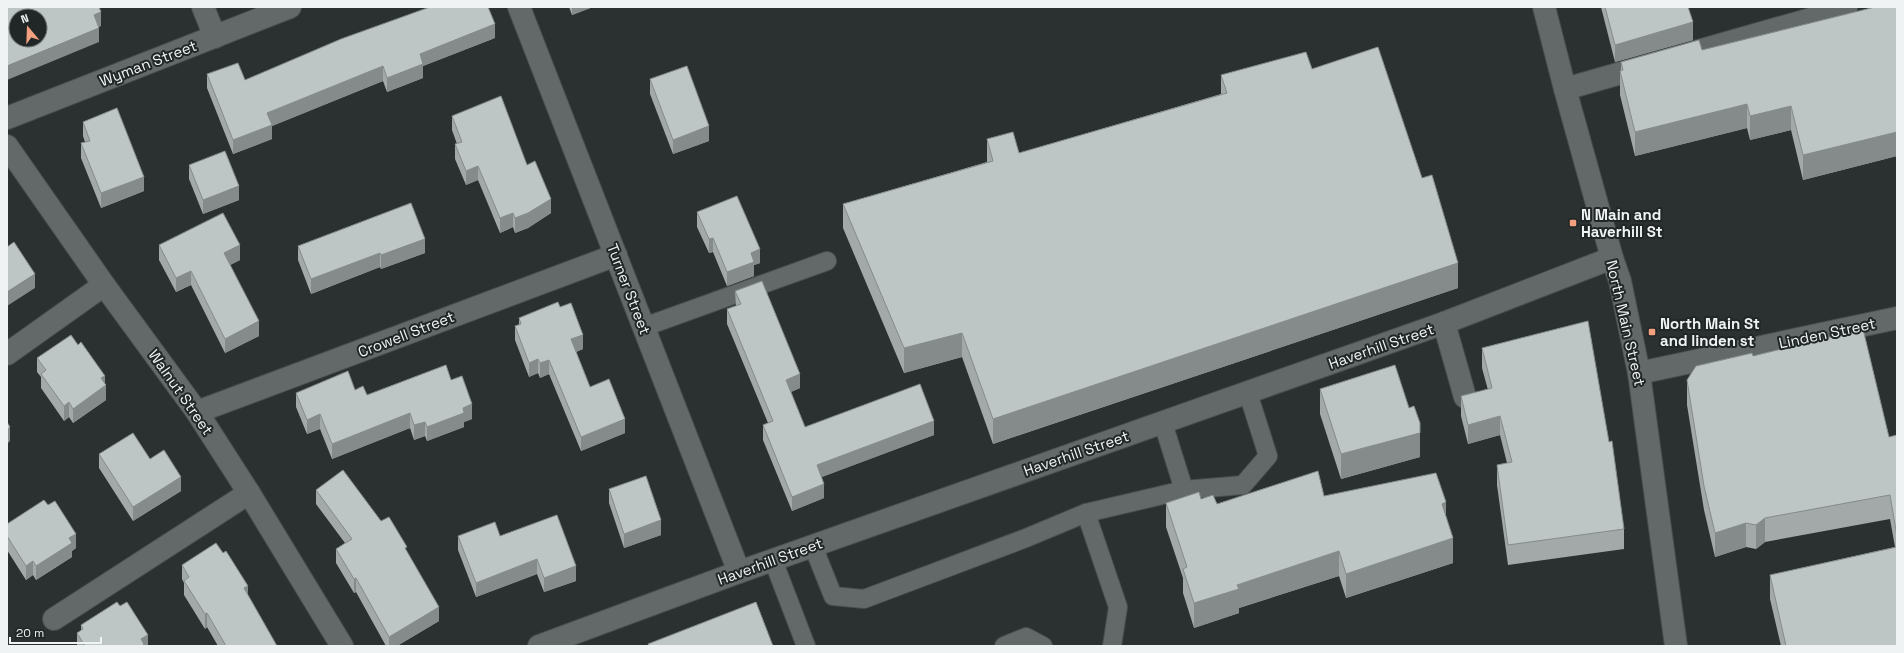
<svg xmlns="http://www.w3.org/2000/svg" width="1904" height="653" viewBox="0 0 1904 653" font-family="'Space Grotesk',sans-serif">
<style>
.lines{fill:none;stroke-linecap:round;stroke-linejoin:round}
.service-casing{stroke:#484d4d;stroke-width:20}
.minor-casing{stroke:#484d4d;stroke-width:24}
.secondary-casing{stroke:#484d4d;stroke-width:24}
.service{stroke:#636969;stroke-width:18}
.minor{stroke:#636969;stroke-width:22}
.secondary{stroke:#636969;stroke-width:22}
.wall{fill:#a3a9a9}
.shaded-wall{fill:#858a8a}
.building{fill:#bec5c5;stroke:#858a8a;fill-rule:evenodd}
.poi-dot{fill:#f2a080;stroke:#212626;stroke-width:1.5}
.labels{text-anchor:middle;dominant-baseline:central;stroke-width:4;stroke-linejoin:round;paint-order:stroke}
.street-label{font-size:15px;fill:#f0f3f3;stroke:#212626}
.poi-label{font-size:15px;font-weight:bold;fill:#f0f3f3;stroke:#212626;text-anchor:start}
</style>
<rect width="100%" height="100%" fill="#2b3030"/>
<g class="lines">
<defs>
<g id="service">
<path d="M644,327L827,261"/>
<path d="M1163,423L1184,490"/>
<path d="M813,546L833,596L864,599L1026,538L1086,513"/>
<path d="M773,560L806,646"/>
<path d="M1004,646L1026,637L1043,646"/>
<path d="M1112,646L1118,607L1086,513L1184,490L1243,485L1268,456L1248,393"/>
</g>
<g id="minor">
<path d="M203,7L215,37"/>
<path d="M519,7L739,572"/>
<path d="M1565,89L1846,9"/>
<path d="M7,118L290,7"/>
<path d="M7,146L104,285L197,412L249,493L342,646"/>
<path d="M1444,323L1465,397"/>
<path d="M7,354L104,285"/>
<path d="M1639,373L1897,318"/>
<path d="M197,412L616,255"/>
<path d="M54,619L249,493"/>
<path d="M539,646L739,572L1444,323L1612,258"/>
</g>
<path id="secondary" d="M1544,7L1565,89L1612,258L1620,281L1639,373L1676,646"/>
</defs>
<use href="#service" class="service-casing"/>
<use href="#minor" class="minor-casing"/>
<use href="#secondary" class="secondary-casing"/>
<use href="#service" class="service"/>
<use href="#minor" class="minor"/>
<use href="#secondary" class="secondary"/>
</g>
<g class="wall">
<path d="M569,7H593L572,15Z"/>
<path d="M1601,7H1688L1693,40L1615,62Z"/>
<path d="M1897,7V156L1803,180L1791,130L1750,140L1747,128L1635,156L1620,95V71H1621V62L1702,50Z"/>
<path d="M495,38L423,66V78L387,92L383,81L272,126V139L233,154L207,88V74L245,80Z"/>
<path d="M1221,75L1458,288L993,444L962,357L904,373L843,228V204L987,162V139L1019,153L1221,94Z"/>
<path d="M650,79L709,141L673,154L650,94Z"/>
<path d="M452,116L527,165L551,213L528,228L515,233L513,227L500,233L478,180L466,185L455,159V144H457L452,130Z"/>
<path d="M83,122L144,191L101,208L81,158V143L85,142L83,136Z"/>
<path d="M189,165L239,200L203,214L189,179Z"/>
<path d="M697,212L760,263L754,265V276L727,286L713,252L709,253L697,227Z"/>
<path d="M159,245L240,260L230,265L259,336L225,353L191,285L176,292L159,260Z"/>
<path d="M298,246L425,253L381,269L380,267L311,294L298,260Z"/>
<path d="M735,291L800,388L791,392L805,427L934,435L821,477L824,498L792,511L763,440V425L768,423L727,324V309L736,306Z"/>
<path d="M560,307L583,349L576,352L590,387L625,433L581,451L549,374L540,378L538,373L529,377L515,340V326L519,325V318Z"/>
<path d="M1482,348L1624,529V549L1508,565L1497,485V465L1507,463L1500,435L1468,444L1461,416V396L1488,390L1482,368Z"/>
<path d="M1753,356L1889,437L1897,435V646H1781L1770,599V575L1895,547L1890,519L1765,542L1756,549L1746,547L1715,557L1704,510L1687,405V380Z"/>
<path d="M37,358L105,384L106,400L73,423L69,417L64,421L41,388V377L37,372Z"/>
<path d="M451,380L472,419L464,422V427L427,441L425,436L414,440L410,428L332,459L320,429L307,434L296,407V393L355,390L367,395Z"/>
<path d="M1320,389L1420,457L1341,479L1320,414Z"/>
<path d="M99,454L150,459L181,491L133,521L99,468Z"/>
<path d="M609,489L661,535L624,548L609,503Z"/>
<path d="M316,490L381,521L407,552L439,621L397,646H386L356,592L354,593L336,563V549L345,543L316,504Z"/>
<path d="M1324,496L1446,516L1453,563L1346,598L1339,576L1239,608V613L1194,628L1183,593V578L1166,527V503L1201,499L1217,504Z"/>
<path d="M7,524L76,548L72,551V557L36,580L33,575L26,580L7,550Z"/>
<path d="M458,536H500L576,581L544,592L537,574L476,597L458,550Z"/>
<path d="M182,565L248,595L277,646H218L207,627L205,629L184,595V583L182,579Z"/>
<path d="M81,625L148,646H77V633L81,631Z"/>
</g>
<g class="shaded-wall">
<path d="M572,7H593L572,15Z"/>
<path d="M101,12V26L94,29V15Z"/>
<path d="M1693,22V40L1615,62V45Z"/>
<path d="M495,24V38L423,66V78L387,92V78L420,54Z"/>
<path d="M99,28V42L7,80V66Z"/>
<path d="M383,66V81L272,126V139L233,154V140L267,113Z"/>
<path d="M1747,104V128L1635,156V132Z"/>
<path d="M1791,106V130L1750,140V116Z"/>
<path d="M709,126V141L673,154V140Z"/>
<path d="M1897,132V156L1803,180V155Z"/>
<path d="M478,166V180L466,185V171Z"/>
<path d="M144,177V191L101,208V193Z"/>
<path d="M239,186V200L203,214V200Z"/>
<path d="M551,199V213L528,228L515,233V218Z"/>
<path d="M513,213V227L500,233V218Z"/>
<path d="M713,238V252L709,253V239Z"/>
<path d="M425,239V253L381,269V255Z"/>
<path d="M240,245V260L224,268V253Z"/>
<path d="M760,249V263L754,265V276L727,286V272L751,253Z"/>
<path d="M380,253V267L311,294V279Z"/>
<path d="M1458,263V288L993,444V419Z"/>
<path d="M191,271V285L176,292V278Z"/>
<path d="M35,274V288L7,306V292Z"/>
<path d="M259,321V336L225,353V339Z"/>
<path d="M962,333V357L904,373V348Z"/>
<path d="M583,335V349L571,354V339Z"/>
<path d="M538,359V373L529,377V363Z"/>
<path d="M549,360V374L540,378V363Z"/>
<path d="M800,374V388L786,394V380Z"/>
<path d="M105,376V386L106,385V400L73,423V409L101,378Z"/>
<path d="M69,402V417L64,421V406Z"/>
<path d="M472,404V419L464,422V427L427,441V427L463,408Z"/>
<path d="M410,413V428L332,459V444Z"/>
<path d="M320,414V429L307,434V420Z"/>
<path d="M1500,416V435L1468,444V425Z"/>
<path d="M625,419V433L581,451V437Z"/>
<path d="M934,421V435L817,479V465Z"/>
<path d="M425,422V436L414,440V425Z"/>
<path d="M10,427V441L7,444V430Z"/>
<path d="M1420,433V457L1341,479V454Z"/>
<path d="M181,477V491L133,521V507Z"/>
<path d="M824,484V498L792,511V497Z"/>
<path d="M1446,502V526L1442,504Z"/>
<path d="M1765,518V542L1756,549V525Z"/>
<path d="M661,520V535L624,548V534Z"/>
<path d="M1746,523V547L1715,557V533Z"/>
<path d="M76,534V548L72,551V557L36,580V566L69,538Z"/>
<path d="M1453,538V563L1346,598V574Z"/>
<path d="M1339,551V576L1239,608V613L1194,628V603L1237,585Z"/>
<path d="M537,559V574L476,597V583Z"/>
<path d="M33,561V575L26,580V566Z"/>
<path d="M576,566V581L544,592V578Z"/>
<path d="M356,578V592L354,593V579Z"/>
<path d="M248,586V600L244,588Z"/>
<path d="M439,607V621L397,646H389V637Z"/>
<path d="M207,613V627L205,629V614Z"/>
<path d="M148,635V646H141V639Z"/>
</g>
<g class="building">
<path d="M7,7H99L101,12L94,15L99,28L7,66ZM16,16H40V40H16Z"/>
<path d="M430,7H488L495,24L420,54L423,64L387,78L383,66L267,113L272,125L233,140L207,74L238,63L245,80L341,39Z"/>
<path d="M1605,7H1688L1693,22L1615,45Z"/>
<path d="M1875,7H1897V132L1803,155L1791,106L1750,116L1747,104L1635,132L1620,71L1623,70L1621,62L1699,40L1702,50Z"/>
<path d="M1378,47L1422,178L1432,175L1458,263L993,419L962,333L904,348L843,204L993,161L987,139L1013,132L1019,153L1227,93L1221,75L1306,52L1312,69Z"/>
<path d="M687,66L709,126L673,140L650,79Z"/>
<path d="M501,96L527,165L535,161L551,199L528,213L515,218L513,213L500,218L478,166L466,171L455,144L462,142L452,116Z"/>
<path d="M117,108L144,177L101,193L81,143L90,141L83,122Z"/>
<path d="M225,151L239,186L203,200L189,165Z"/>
<path d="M737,196L760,249L751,253L754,262L727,272L713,238L709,239L697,212Z"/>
<path d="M411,203L425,239L381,255L380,253L311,279L298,246Z"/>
<path d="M223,213L240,245L224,253L259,321L225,339L191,271L176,278L159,245Z"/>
<path d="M14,242L35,274L7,292V247Z"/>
<path d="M762,281L800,374L786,380L805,427L920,384L934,421L817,465L824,484L792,497L763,425L773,421L727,309L741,304L735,291Z"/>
<path d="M558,302L560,307L571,303L583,335L571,339L590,387L609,379L625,419L581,437L549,360L540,363L538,359L529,363L515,326L521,324L519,318Z"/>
<path d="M1588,321L1609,442L1612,441L1624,529L1508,545L1497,465L1512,462L1500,416L1468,425L1461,396L1492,388L1482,348Z"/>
<path d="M1863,329L1889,437L1897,435V536L1890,495L1765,518L1756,525L1746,523L1715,533L1704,486L1687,380L1696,366L1752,353L1753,356Z"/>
<path d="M71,335L78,345L81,342L105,376L101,378L106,385L73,409L69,402L64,406L41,374L46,370L37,358Z"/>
<path d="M446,365L451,380L462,376L472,404L463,408L464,413L427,427L425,422L414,425L410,413L332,444L320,414L307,420L296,393L348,371L355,390L363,386L367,395Z"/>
<path d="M1395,365L1409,408L1414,406L1420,423V433L1341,454L1320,389Z"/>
<path d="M7,422L10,427L7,430Z"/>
<path d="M133,433L150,459L164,450L181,477L133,507L99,454Z"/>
<path d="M343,470L381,521L389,517L407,547L405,548L439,607L389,637L356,578L354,579L336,549L352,539L316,490Z"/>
<path d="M1318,471L1324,496L1436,473L1446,502L1442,504L1453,538L1346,574L1339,551L1237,585L1239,589L1194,603L1183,569L1187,567L1166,503L1199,492L1201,499L1213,495L1217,504Z"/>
<path d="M646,476L661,520L624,534L609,489Z"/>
<path d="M44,500L48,505L55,501L76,534L69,538L72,543L36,566L33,561L26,566L7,536V524Z"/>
<path d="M557,515L576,566L544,578L537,559L476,583L458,536L495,522L500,536Z"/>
<path d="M216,543L223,553L226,551L248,586L244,588L277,646H226L207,613L205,614L184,581L189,577L182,565Z"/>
<path d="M1897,547V646H1786L1770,575Z"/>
<path d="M117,602L120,606L127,602L148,635L141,639L144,644L142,646H85L77,633L83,629L81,625Z"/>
<path d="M756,602L773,646H649L648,644Z"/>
</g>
<g class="poi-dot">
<rect x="1569" y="219" width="8" height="8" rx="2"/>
<rect x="1648" y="328" width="8" height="8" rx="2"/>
</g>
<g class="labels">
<g class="street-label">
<text transform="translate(148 63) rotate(-21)">Wyman Street</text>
<text transform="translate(629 289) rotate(69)">Turner Street</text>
<text transform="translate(1626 323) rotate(77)">North Main Street</text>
<text transform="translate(1827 333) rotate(-12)">Linden Street</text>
<text transform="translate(406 334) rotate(-21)">Crowell Street</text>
<text transform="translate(1381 346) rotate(-19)">Haverhill Street</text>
<text transform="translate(181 392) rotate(55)">Walnut Street</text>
<text transform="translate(1076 453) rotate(-19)">Haverhill Street</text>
<text transform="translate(770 561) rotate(-20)">Haverhill Street</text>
</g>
<g class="poi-label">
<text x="1581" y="214">N Main and<tspan x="1581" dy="17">Haverhill St</tspan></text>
<text x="1660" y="323">North Main St<tspan x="1660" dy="17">and linden st</tspan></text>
</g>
</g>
<rect width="1904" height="653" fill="none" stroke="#f0f3f3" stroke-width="16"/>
<g transform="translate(28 28) rotate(341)"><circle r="19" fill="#212626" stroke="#747878"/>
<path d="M0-3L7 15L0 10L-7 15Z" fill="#f2a080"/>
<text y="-6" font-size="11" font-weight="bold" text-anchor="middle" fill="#f0f3f3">N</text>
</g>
<path d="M10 637v6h91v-6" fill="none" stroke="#f0f3f3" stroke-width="2"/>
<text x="16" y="637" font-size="12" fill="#f0f3f3" stroke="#212626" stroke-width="3" paint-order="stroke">20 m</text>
</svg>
